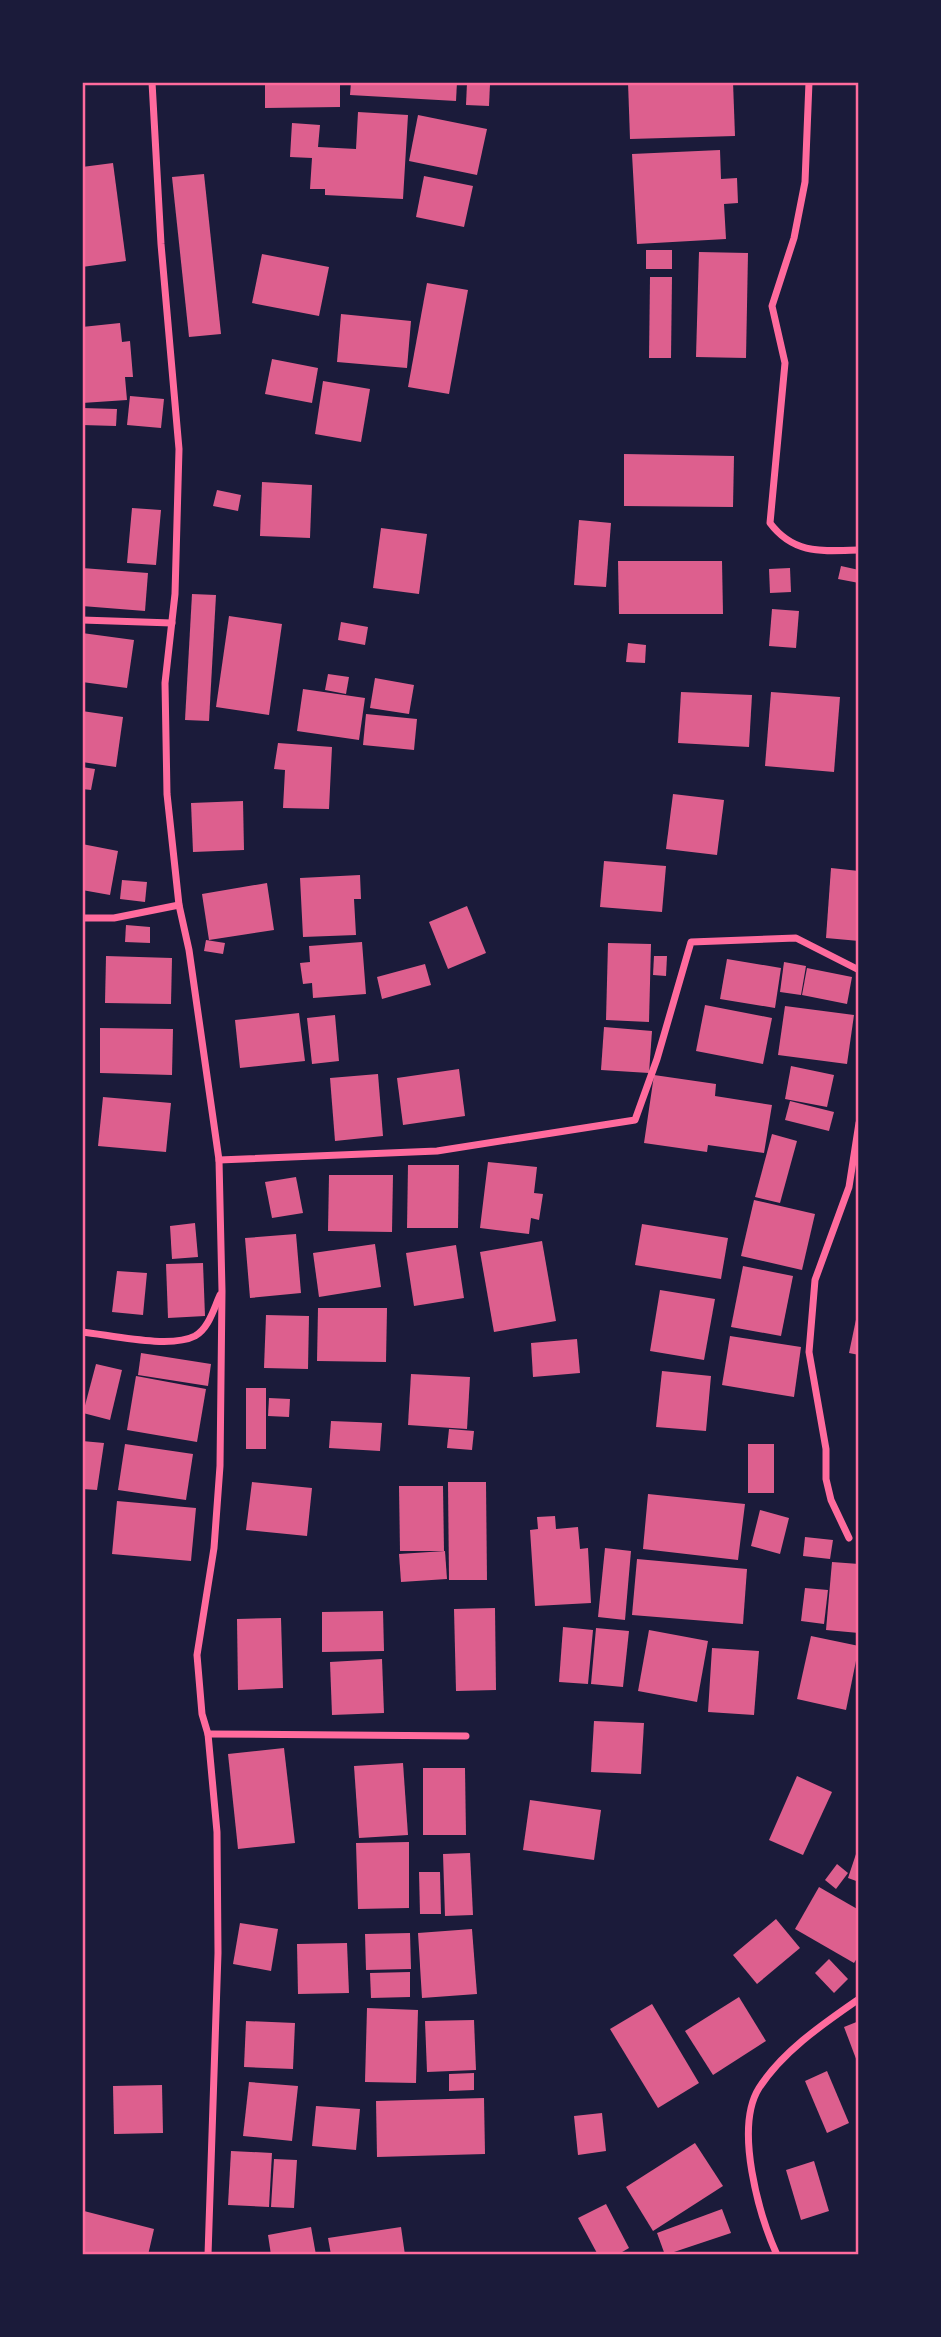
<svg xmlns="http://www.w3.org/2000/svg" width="941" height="2337" viewBox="0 0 941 2337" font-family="'Nunito Sans',sans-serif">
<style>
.building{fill:#dd5f8e}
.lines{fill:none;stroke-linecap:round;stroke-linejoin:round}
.minor{stroke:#ff6b9d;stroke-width:7}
.neatline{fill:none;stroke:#ff6b9d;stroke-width:2.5}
</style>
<rect width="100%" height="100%" fill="#1b1b3a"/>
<g class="building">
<path d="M265,82H340V107L265,108Z"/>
<path d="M351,82H457L456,101L350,95Z"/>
<path d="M628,82H733L735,136L630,139Z"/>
<path d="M467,83L490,84L489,106L466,105Z"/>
<path d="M358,112L408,115L403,199L325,195V189H310L312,158L290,157L292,123L320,125L318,147L356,149Z"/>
<path d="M418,115L487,129L477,175L409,161Z"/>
<path d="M720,150L721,179L737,178L738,203L724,204L726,239L637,244L632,154Z"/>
<path d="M113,163L126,261L82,267V167Z"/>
<path d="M204,174L221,334L189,337L172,177Z"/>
<path d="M424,176L473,186L464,227L416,217Z"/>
<rect x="646" y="250" width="26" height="19"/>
<path d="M699,252L748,253L746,358L696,357Z"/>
<path d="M262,254L329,267L319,316L252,303Z"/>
<path d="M650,277H672L671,358H649Z"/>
<path d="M427,283L468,290L449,394L408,387Z"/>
<path d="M341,314L411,321L407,368L337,362Z"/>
<path d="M120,323L122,342L130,341L133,377H125L127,400L82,403V327Z"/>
<path d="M272,359L318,368L312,403L265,394Z"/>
<path d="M323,381L370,389L361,442L315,434Z"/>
<path d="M130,396L164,399L161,428L127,425Z"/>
<path d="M82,408L117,409L116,426L82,425Z"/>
<path d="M624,454L734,456L733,507L624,506Z"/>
<path d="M262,482L312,485L310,538L260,536Z"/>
<path d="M217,490L241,495L238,511L213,506Z"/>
<path d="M132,508L161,510L156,565L127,563Z"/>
<path d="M579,520L611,523L606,587L574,585Z"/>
<path d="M381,528L427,534L419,594L373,588Z"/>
<path d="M618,561H722L723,614H619Z"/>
<path d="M841,566L859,570V583L838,579Z"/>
<path d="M82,568L148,573L145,611L82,606Z"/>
<path d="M790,568L791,592L770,593L769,569Z"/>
<path d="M192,594L216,595L209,721L185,720Z"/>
<path d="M772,609L799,611L796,648L769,646Z"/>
<path d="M229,616L282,624L269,715L216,707Z"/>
<path d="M341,622L368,627L365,645L338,640Z"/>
<path d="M82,633L134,640L127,688L82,682Z"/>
<path d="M628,643L646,645L645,663L626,662Z"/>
<path d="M328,674L349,677L346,694L325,690Z"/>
<path d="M375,678L414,685L409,714L370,708Z"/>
<path d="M303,689L365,698L359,740L297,731Z"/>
<path d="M681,692L752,695L749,747L678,743Z"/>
<path d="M771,692L840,697L834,772L765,766Z"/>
<path d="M82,711L123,717L116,767L82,762Z"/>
<path d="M366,714L417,719L414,750L363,745Z"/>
<path d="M278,743L332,747L329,809L283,808L285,770L274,769Z"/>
<path d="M82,767L95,769L91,790L82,789Z"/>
<path d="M673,794L724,800L717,855L666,849Z"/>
<path d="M243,801L244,850L193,852L191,803Z"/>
<path d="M82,844L118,851L110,895L82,890Z"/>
<path d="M604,861L666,866L662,912L600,907Z"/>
<path d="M831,868L859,871V941L826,938Z"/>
<path d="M360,875L361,899H354L356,935L303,937L300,878Z"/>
<path d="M122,880L147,882L145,902L120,899Z"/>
<path d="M267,883L274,930L209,940L202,894Z"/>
<path d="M467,906L486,953L448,969L429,922Z"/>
<path d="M126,925L150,927V943L125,942Z"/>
<path d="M206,940L225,943L223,954L204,951Z"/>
<path d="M362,942L366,994L313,998L312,983L303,984L300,963L310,962L309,946Z"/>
<path d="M608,943L651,944L649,1022L606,1020Z"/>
<path d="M106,956L172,958L171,1004L105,1003Z"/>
<path d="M654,956H667L666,976L653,975Z"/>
<path d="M727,959L781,968L775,1008L720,999Z"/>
<path d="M784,962L806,966L801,995L780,992Z"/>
<path d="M425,964L431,985L382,999L377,977Z"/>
<path d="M807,968L852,977L847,1004L802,995Z"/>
<path d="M705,1005L772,1018L763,1064L696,1051Z"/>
<path d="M785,1006L854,1015L847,1064L778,1055Z"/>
<path d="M299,1013L305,1061L240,1068L235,1020Z"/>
<path d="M335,1015L339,1061L312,1064L307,1018Z"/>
<path d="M604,1027L652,1031L649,1073L601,1070Z"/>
<path d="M100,1028L173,1029L172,1075L100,1073Z"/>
<path d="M791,1066L834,1075L827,1107L785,1099Z"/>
<path d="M459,1069L465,1116L403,1125L397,1078Z"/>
<path d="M378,1074L383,1136L335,1141L330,1078Z"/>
<path d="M654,1075L716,1084L715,1096L772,1105L764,1153L708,1145L707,1152L644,1143Z"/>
<path d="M103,1097L171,1103L166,1152L98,1146Z"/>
<path d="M790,1101L834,1112L829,1131L785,1120Z"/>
<path d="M772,1134L797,1141L780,1203L755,1197Z"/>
<path d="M488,1162L537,1167L534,1193L543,1194L539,1220L531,1218L529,1234L480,1228Z"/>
<path d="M408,1165H459L458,1228H407Z"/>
<path d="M329,1175H393L392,1232L328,1231Z"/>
<path d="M296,1177L303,1213L272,1218L265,1182Z"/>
<path d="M754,1200L815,1214L802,1270L741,1256Z"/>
<path d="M195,1223L198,1257L172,1259L170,1226Z"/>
<path d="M642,1224L728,1238L721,1279L635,1265Z"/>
<path d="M296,1234L301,1293L250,1298L245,1238Z"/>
<path d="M542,1241L556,1321L494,1332L480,1252Z"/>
<path d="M375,1244L381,1287L319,1297L313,1253Z"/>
<path d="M456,1245L464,1298L414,1306L406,1253Z"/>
<path d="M203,1263L205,1316L168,1318L166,1264Z"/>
<path d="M743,1266L793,1276L781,1336L731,1327Z"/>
<path d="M117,1271L147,1273L143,1315L112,1312Z"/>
<path d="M660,1290L715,1299L704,1360L650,1351Z"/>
<path d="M318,1308H387L386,1362L317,1361Z"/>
<path d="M858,1310H859V1355L849,1353Z"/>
<path d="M266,1315L309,1316L308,1369L264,1368Z"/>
<path d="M730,1336L801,1347L794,1397L722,1385Z"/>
<path d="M577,1339L580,1373L533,1377L531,1343Z"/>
<path d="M141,1353L211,1364L208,1386L138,1375Z"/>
<path d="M96,1364L122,1370L110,1420L83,1413Z"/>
<path d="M662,1371L711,1376L706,1431L656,1427Z"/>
<path d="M411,1374L470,1377L467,1429L408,1425Z"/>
<path d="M136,1376L206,1389L197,1442L127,1430Z"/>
<rect x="246" y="1388" width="20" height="61"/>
<path d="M269,1398L290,1399L289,1417L268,1416Z"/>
<path d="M331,1421L382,1423L380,1451L329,1448Z"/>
<path d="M449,1429L474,1431L472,1450L447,1448Z"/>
<path d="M82,1441L104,1443L97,1490L82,1489Z"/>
<path d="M125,1444L193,1454L186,1500L118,1490Z"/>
<rect x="748" y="1444" width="26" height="49"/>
<path d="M252,1482L312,1488L307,1536L246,1530Z"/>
<path d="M448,1482H486L487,1580H449Z"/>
<path d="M399,1486H443L444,1551H400Z"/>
<path d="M648,1494L745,1504L738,1560L643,1549Z"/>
<path d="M117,1501L196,1508L191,1561L112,1554Z"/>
<path d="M760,1510L789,1518L780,1554L751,1546Z"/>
<path d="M555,1516L556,1529L578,1527L580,1549L588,1548L591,1603L535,1606L530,1530L538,1529L537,1517Z"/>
<path d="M805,1537L833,1540L830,1559L803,1556Z"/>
<path d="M605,1548L631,1551L625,1620L598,1617Z"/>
<path d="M445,1551L447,1579L401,1582L399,1554Z"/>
<path d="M637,1559L747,1569L743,1624L632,1615Z"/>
<path d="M832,1562L859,1564V1633L826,1630Z"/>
<path d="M805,1588L828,1590L824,1624L801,1621Z"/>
<path d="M495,1608L496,1690L456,1691L454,1609Z"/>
<path d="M383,1611L384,1651L322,1652V1612Z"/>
<path d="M281,1618L283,1688L238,1690L237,1619Z"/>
<path d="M563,1627L593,1630L588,1684L559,1682Z"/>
<path d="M596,1628L629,1631L623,1687L591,1684Z"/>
<path d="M649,1630L708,1641L697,1702L638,1691Z"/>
<path d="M811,1636L859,1646L846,1710L797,1699Z"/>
<path d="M712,1648L759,1651L754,1715L708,1712Z"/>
<path d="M382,1659L384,1713L332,1715L330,1662Z"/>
<path d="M594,1721L644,1723L641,1774L591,1772Z"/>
<path d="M284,1748L295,1843L238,1849L228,1754Z"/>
<path d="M403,1763L408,1835L359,1838L354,1766Z"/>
<path d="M423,1768H465L466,1835H423Z"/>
<path d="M797,1776L832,1792L803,1855L769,1840Z"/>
<path d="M530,1800L601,1810L594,1860L523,1850Z"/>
<path d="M409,1842V1908L358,1909L356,1843Z"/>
<path d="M858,1848H859V1882L848,1878Z"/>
<path d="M470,1853L473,1915L445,1916L443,1854Z"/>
<path d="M837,1864L848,1873L836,1889L825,1880Z"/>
<path d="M419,1872H440L441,1914H420Z"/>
<path d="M819,1887L859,1910V1955L854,1963L795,1929Z"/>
<path d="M776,1919L800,1948L757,1984L733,1955Z"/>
<path d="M240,1923L278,1929L271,1971L233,1964Z"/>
<path d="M472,1929L477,1994L422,1998L418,1933Z"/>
<path d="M410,1933L411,1969L366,1970L365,1934Z"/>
<path d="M347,1943L349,1993L298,1994L297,1944Z"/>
<path d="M829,1959L848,1979L834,1993L815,1973Z"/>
<path d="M410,1972V1997L371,1998L370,1973Z"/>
<path d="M739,1997L766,2041L713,2075L685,2031Z"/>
<path d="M652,2004L699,2083L658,2108L610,2029Z"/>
<path d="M367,2008L418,2010L416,2083L365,2082Z"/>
<path d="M474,2020L476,2070L427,2072L425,2021Z"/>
<path d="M246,2021L295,2023L293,2069L244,2067Z"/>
<path d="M859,2021V2064H858L844,2027Z"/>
<path d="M827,2071L849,2123L827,2133L805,2081Z"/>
<path d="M474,2073V2090L449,2091V2074Z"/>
<path d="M249,2082L298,2086L292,2141L243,2136Z"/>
<path d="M162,2085L163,2133L114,2134L113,2086Z"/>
<path d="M484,2098L485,2154L377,2157L376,2101Z"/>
<path d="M316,2106L360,2109L356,2150L312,2146Z"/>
<path d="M602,2113L606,2151L578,2155L574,2116Z"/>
<path d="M695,2143L723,2186L653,2231L626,2187Z"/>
<path d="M231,2151L272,2153L269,2207L228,2205Z"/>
<path d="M274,2159L297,2160L294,2208L271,2207Z"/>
<path d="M814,2161L829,2211L801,2220L786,2170Z"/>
<path d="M606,2204L629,2248L617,2255H598L578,2218Z"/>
<path d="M722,2209L731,2233L665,2255L657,2233Z"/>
<path d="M84,2211L154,2229L148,2255H82Z"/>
<path d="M311,2227L316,2255H271L268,2235Z"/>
<path d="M401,2227L405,2255H331L328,2238Z"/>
</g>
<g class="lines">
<g class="minor">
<path d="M152,82L161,244L179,449L175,594L165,683L167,794L179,905L189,950L219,1160L222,1291L220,1466L214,1548L197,1655L202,1714L208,1734L217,1832L218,1953L208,2255"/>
<path d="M809,82L805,182L794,238L772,306L785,363L770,523C794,555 823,551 859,550"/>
<path d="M82,620L172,623"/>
<path d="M82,918H114L179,905"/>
<path d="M219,1160L437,1151L635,1120L657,1059L691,942L796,938L859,970"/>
<path d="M82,1332C111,1335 170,1349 195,1336C209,1328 214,1308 220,1295"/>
<path d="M849,1538L831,1500L826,1479V1449L809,1352L815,1280L849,1187L859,1123"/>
<path d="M208,1734L466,1736"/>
<path d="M777,2255C759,2215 734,2128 759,2088C783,2051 823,2024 859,1999"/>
</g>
</g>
<rect width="941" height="2337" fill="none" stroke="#1b1b3a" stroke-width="168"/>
<rect x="84" y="84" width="773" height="2169" class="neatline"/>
</svg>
